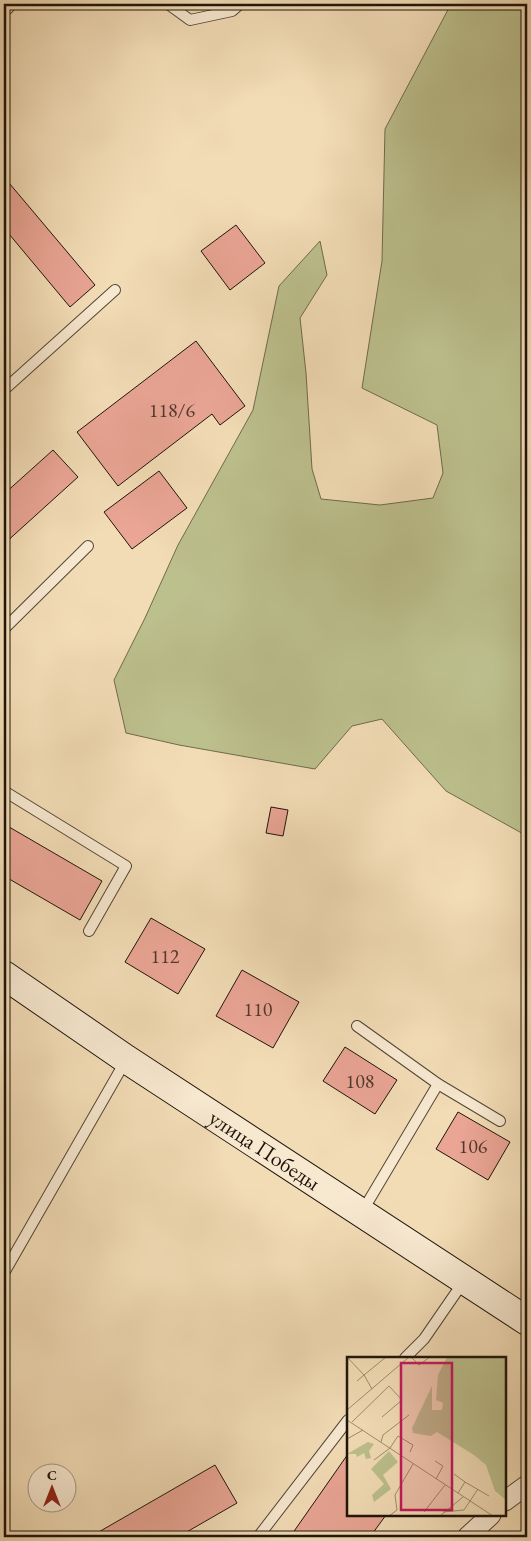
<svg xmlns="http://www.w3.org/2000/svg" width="531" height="1541" viewBox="0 0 531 1541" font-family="'EB Garamond',serif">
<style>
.green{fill:#bcc08d;stroke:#6e6a4c}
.building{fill:#eaa595;stroke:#1f140a}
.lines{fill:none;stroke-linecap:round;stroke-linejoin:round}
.lane-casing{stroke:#544635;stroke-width:12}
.street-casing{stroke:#544635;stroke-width:21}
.secondary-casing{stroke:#1f140a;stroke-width:30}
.lane{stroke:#f7e8d0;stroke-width:10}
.street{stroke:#f7e8d0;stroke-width:19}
.secondary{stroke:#f7e8d0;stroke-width:28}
.labels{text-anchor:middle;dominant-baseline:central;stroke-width:4;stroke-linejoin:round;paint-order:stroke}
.number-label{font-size:20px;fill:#52382d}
.street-label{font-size:22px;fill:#1f140a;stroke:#f7e8d0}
.inset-road{fill:none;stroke:#9e8c71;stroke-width:1}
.view{fill:#c2185b;fill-opacity:0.15;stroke:#c2185b;stroke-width:2.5}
.inset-edge{fill:none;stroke:#1f140a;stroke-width:2.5}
</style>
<rect width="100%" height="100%" fill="#f2dcb6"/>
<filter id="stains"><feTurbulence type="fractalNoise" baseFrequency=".004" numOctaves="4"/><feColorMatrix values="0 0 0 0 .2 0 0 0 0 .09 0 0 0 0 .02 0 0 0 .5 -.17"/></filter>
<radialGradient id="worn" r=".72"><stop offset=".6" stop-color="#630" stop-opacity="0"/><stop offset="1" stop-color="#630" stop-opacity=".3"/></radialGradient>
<path class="green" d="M451,4H527V836L446,791L382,719L352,726L315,769L179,745L126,733L114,680L145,618L178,545L253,410L279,286L320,241L327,275L300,318L306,373L312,469L321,499L380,505L433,498L443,473L437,425L362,388L382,261L385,129Z"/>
<g class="building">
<path d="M4,177L95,285L70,307L4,228Z"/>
<path d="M236,225L265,263L230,290L201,251Z"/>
<path d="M196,341L245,406L220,425L212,414L118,486L77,432Z"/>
<path d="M53,450L78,477L4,544V494Z"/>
<path d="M159,471L187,508L132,549L104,512Z"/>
<path d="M271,807L288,810L283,836L266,833Z"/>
<path d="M4,824L102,881L80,920L4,876Z"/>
<path d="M151,918L205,949L178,994L125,962Z"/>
<path d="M242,970L299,1002L273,1048L216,1016Z"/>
<path d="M345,1047L397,1080L375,1114L323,1081Z"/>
<path d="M458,1112L510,1142L488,1180L436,1149Z"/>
<path d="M348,1454V1515H386L370,1537H290Z"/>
<path d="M215,1465L237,1503L178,1537H90Z"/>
</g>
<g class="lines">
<defs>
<g id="lane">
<path d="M168,4L190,20L232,11L240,4"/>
<path d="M6,388L115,290"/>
<path d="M4,629L88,546"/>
<path d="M4,791L126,866L89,931"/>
<path d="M357,1026L438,1084L362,1212"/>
<path d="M438,1084L500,1121"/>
<path d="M4,1273L126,1060"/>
<path d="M405,1358L424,1339L464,1281"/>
<path d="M258,1537L348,1420"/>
</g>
<g id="street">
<path d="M4,6L6,4"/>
<path d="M505,1501L527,1485"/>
<path d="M467,1537L491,1515"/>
</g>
<g id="secondary">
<path id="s1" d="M4,975L126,1059L527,1321"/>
</g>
</defs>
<use href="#lane" class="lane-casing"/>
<use href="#street" class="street-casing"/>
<use href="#secondary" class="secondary-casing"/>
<use href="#lane" class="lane"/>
<use href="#street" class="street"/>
<use href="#secondary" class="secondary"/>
</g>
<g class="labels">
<g class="number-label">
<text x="172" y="410">118/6</text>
<text x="165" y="956">112</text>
<text x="258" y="1009">110</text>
<text x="360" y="1081">108</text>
<text x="473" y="1146">106</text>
</g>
<g class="street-label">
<text stroke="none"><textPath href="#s1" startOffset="314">улица Победы</textPath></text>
</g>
</g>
<g transform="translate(347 1357)">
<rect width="159" height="159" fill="#f2dcb6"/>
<path d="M100,0H159V143L148,134L139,108L127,98L90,75L84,79L66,76L65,71L85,29V53H95L96,46L89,43L91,18ZM21,85L27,87L22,94L24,101L19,102L17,96L10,100L9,97H0ZM42,94L51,105L36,118L44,132L27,145L25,138L37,127L24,112Z" fill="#bcc08d"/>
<path class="inset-road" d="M0,0L17,18L39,0M64,0L72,8L83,0M10,24L17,18L25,32M0,53L62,0M0,63L146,159M5,65L42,29L55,43L35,60M0,82L16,73M34,85L36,78L62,58M27,103L43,91L51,79L66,88L63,95M88,104L96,109L89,122M107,117L118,125L111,136M118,125L142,139M77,155L98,128M96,155L117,153L131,132M42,159L50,153L48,138L66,107M93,159L116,140"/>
<path class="view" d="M54,6H105V153H54Z"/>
<rect width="159" height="159" class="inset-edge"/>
</g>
<rect width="531" height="1541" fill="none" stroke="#f2dcb6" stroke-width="20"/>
<rect x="5" y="5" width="521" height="1531" fill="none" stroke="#1f140a" stroke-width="2.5"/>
<rect x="10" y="10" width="511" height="1521" fill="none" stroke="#1f140a"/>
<g transform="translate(52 1488)"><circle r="24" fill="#f7e8d0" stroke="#a19381"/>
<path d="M0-4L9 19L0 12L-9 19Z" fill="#8f2418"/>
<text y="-8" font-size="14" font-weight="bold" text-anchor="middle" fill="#1f140a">С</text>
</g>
<rect width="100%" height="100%" filter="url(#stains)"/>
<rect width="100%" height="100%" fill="url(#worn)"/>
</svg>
